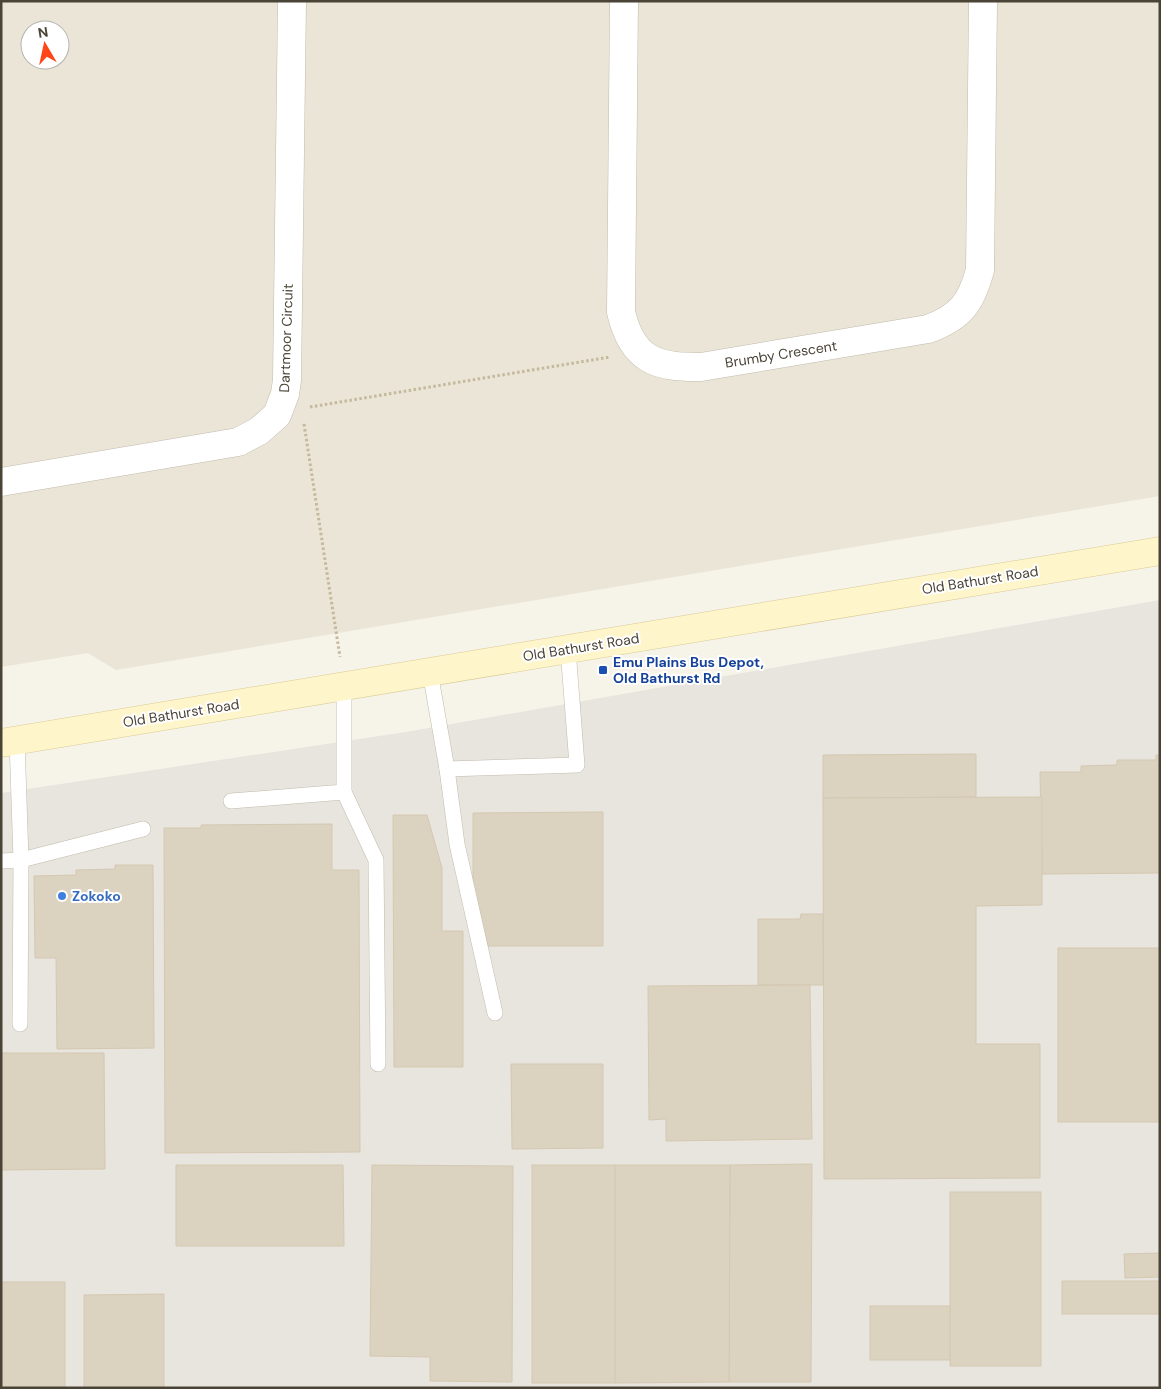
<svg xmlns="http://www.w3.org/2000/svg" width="1161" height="1389" viewBox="0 0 1161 1389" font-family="'DM Sans',sans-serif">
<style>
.residential{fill:#eae5d7;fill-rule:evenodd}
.industrial{fill:#e8e4de}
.building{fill:#dbd2c0;stroke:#d4c8b0}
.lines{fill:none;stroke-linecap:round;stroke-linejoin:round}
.lane-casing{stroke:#c2bbab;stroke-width:16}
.street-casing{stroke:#c2bbab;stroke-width:29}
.secondary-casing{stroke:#d9cb96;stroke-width:29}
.path{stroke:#c5b89b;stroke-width:3;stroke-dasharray:2.5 2.5;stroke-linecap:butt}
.lane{stroke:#fff;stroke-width:15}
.street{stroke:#fff;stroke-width:28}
.secondary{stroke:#fff5ca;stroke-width:28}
.transit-dot{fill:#1a4fb4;stroke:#fff;stroke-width:2}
.shop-dot{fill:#3f7fe0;stroke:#fff;stroke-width:2}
.labels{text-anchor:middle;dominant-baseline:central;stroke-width:4;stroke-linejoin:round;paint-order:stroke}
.street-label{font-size:14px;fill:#4a4437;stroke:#fff}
.transit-label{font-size:14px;font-weight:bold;fill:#164399;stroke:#fff;text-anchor:start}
.shop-label{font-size:14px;font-weight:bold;fill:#366cbe;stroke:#fff;text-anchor:start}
</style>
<rect width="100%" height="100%" fill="#f6f3e9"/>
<path class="residential" d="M1,1H1160V496L116,670L88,653L1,667ZM30,30H60V60H30Z"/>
<path class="industrial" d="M1160,600V1388H1V793L406,732Z"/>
<g class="building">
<path d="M976,754V797L823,798V755Z"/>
<path d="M1156,755H1160V873L1042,874L1040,772H1081V766L1117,765V760H1156Z"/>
<path d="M1042,797V905L976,906V1044H1040V1178L824,1179L823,798Z"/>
<path d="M603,812V946H488L473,888V813Z"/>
<path d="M393,815H427L442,868V931H463V1067H394Z"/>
<path d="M332,824V870H359L360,1152L165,1153L164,828H201V825Z"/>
<path d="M115,865H153L154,1048L57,1049L56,958H35L34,876L76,875V870L115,869Z"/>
<path d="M801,914H823V985H758V919H800Z"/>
<rect x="1058" y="948" width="102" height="174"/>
<path d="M810,985L812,1139L666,1141V1119L649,1120L648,986Z"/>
<path d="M1,1053H104L105,1169L1,1170Z"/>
<path d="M511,1064H603V1148L512,1149Z"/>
<path d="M812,1164L811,1382H729L730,1165Z"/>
<path d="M176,1165H343L344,1246H176Z"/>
<path d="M372,1165L513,1166L512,1382L430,1381V1357L370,1356Z"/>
<rect x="532" y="1165" width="83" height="218"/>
<path d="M615,1165H730L729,1382L615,1383Z"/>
<rect x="950" y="1192" width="91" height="174"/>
<path d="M1160,1253V1277L1125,1278L1124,1254Z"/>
<rect x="1062" y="1281" width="98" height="33"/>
<rect x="1" y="1282" width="64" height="106"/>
<path d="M164,1294V1388H84V1295Z"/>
<rect x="870" y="1306" width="80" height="54"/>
</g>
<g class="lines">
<defs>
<g id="lane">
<path d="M430,672L447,769L577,765L568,649"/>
<path d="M17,740L21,860L20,1024"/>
<path d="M447,769L457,844L495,1013"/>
<path d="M344,792L376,860L378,1064"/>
<path d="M231,801L344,792V686"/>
<path d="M1,861L21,860L143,829"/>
</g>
<g id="street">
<path d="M624,1L621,312C632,359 655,368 701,367L928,329C961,317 971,303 980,270L983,1"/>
<path d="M1,482L238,442L259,431L277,415L285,394L287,380L292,1"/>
</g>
<path id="secondary" d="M1,743L1160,551"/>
</defs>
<use href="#lane" class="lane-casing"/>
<use href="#street" class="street-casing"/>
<use href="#secondary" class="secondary-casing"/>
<g class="path">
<path d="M310,407L610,357"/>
<path d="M304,424L340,657"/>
</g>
<use href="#lane" class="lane"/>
<use href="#street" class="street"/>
<use href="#secondary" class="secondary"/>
</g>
<rect class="transit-dot" x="598" y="665" width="10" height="10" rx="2.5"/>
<circle class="shop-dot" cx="62" cy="896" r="5"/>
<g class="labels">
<g class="street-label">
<text transform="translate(286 338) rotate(-88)">Dartmoor Circuit</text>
<text transform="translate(781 354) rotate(-9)">Brumby Crescent</text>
<text transform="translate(980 580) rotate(-9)">Old Bathurst Road</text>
<text transform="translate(581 647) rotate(-9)">Old Bathurst Road</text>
<text transform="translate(181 713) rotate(-9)">Old Bathurst Road</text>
</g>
<g class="transit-label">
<text x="613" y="662">Emu Plains Bus Depot,<tspan x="613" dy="16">Old Bathurst Rd</tspan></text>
</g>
<g class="shop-label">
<text x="72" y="896">Zokoko</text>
</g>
</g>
<rect width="1161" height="1389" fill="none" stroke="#4a4437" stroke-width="5"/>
<g transform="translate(45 45) rotate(351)"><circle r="24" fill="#ffffff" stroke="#b7b4af"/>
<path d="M0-4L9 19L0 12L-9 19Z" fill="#ff4617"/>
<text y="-8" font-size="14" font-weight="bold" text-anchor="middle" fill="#4a4437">N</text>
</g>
</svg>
